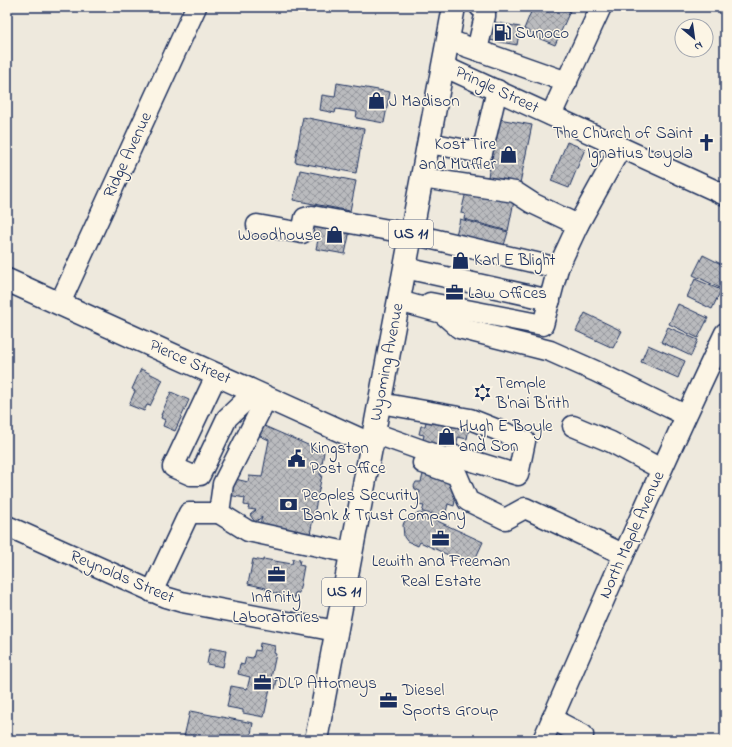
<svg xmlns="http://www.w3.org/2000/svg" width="732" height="747" viewBox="0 0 732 747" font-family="'Indie Flower',sans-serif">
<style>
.building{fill:url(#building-cross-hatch);stroke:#1b2f5e}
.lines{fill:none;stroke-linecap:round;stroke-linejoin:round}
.minor-casing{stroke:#1b2f5e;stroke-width:23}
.major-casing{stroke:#1b2f5e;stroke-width:25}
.minor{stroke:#fcf5e5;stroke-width:20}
.major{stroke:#fcf5e5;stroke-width:22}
.labels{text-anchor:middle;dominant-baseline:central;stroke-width:3;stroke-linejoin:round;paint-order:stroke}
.shield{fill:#fcf5e5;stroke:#5e6a86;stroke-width:1}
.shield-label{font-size:16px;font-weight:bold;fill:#1b2f5e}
.poi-label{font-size:17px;fill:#1b2f5e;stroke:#fcf5e5;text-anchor:start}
.street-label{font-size:17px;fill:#1b2f5e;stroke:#fcf5e5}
</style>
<defs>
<pattern id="building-cross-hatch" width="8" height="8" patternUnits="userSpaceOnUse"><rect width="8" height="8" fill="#babbbe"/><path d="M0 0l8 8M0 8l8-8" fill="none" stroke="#96989e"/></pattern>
</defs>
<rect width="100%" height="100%" fill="#eee9dd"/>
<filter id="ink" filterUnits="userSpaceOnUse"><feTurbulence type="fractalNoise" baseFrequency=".025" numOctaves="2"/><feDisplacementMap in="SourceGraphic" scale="8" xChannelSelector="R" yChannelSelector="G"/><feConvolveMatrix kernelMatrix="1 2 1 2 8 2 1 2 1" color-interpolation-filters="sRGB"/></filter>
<g filter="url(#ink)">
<g class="building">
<path d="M533,7H559L570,11L555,45L531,35L532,33L524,29Z"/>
<path d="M488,21L520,27L517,45L484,39Z"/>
<path d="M337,83L390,92L384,123L356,118L357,112L336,109L335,113L320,110L322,95L335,97Z"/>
<path d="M303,117L364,129L356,173L295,162Z"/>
<path d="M499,119L532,125L519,188L487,182Z"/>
<path d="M567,142L585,149L569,188L551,181Z"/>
<path d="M300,170L356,181L350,211L293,200Z"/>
<path d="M467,187L515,196L508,231L464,219L465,214L461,213Z"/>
<path d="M460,219L508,232L502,252L455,239Z"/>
<path d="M315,222L351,226L345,254L316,249L319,235L313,233Z"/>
<path d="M703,255L725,266V283L722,289L693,275Z"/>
<path d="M695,279L721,290L712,309L687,297Z"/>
<path d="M678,304L708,318L698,338L669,324Z"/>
<path d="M585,313L622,331L613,348L576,331Z"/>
<path d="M668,327L698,340L691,356L661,342Z"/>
<path d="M648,345L685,361L678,378L641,362Z"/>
<path d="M141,369L163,380L150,406L147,405L144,411L129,405L135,391L132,389Z"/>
<path d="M171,392L189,400L175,431L163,426L165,420L161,418L162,415H161Z"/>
<path d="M427,418L470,423L467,439L458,437L456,450L422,444L424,435L419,434L421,426H425Z"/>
<path d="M262,425L324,452L320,475H322L310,534L260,524L262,517L255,522L250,515L256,510L248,509L249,506L244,505L245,498L228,495L231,478L248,482L249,476L262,477L269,440L258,435Z"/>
<path d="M425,467L454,482L452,489L457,490L454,506L448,504L445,516L422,512L424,506L417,505L420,491L415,489L414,486L416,482H421Z"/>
<path d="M420,513L483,542L472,566L420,542L418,546L407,541L404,537L403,525L405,520L409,516Z"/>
<path d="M253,559L263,561V559L292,564L293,559L300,560L299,565L304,566L299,593H295L294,599L279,596L280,594L266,591V588L248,584Z"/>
<path d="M260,643L275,646L274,653L276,654L271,678L277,680L275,689L270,688L264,717L243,713V710L227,707L231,686L247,689L250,677L238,674L240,664L244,665L246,657L253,658L255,650L259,651Z"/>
<path d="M210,648L226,651L223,667L207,664Z"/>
<path d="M190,711L253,723L250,740H200L184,737Z"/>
</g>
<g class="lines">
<defs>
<g id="minor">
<path d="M448,40L567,82"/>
<path d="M477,50L485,16V8L480,7"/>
<path d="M443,66L725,195"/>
<path d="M551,115L601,7"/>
<path d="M429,143L482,153L497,90"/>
<path d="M257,225L302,233L305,218L312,216L411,234L558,268L578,225L532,203L515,192L422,178"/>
<path d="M578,225L621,147"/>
<path d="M405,268L550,300"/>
<path d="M399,301L442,313L459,328L550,351L595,371L685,415"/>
<path d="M60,303L196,7"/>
<path d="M430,303L543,325L558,268"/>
<path d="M217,374L173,467L191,475H200L227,418L244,402L250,389"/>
<path d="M267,397L223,484L219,513L248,531L351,553"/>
<path d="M573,426L611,442L661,469"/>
<path d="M374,433L444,458L456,456L518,475L525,441L470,419L380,403"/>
<path d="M423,463L457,475L468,501L505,519L525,508L623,554"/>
<path d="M7,526L165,597L182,602L336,631"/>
<path d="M152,592L189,513H219"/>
<path d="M552,719L583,735L581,740"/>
<path d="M543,740C602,604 661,467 725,333"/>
</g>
<g id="major">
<path d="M7,280L372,445"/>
<path d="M316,740L454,7"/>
</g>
</defs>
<use href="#minor" class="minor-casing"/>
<use href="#major" class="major-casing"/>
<use href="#minor" class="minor"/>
<use href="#major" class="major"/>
</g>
</g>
<defs>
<symbol id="fuel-bare" viewBox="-9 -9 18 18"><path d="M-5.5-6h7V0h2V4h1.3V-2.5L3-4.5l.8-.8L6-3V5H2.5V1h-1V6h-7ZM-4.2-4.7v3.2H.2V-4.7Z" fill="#1b2f5e" stroke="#fcf5e5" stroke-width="2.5" paint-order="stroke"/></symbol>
<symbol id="shop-bare" viewBox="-9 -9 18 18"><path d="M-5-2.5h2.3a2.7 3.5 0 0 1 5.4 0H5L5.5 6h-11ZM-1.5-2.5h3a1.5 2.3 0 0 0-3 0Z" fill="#1b2f5e" stroke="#fcf5e5" stroke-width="2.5" paint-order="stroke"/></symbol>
<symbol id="church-bare" viewBox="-9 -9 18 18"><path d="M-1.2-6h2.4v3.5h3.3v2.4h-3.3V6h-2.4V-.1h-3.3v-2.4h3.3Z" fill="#1b2f5e" stroke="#fcf5e5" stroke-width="2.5" paint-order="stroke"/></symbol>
<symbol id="office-bare" viewBox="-9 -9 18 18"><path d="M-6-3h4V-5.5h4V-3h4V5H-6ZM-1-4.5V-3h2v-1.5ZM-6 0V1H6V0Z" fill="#1b2f5e" stroke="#fcf5e5" stroke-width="2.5" paint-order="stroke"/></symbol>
<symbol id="synagogue-bare" viewBox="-9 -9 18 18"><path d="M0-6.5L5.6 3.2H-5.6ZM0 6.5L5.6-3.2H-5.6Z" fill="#1b2f5e" stroke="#fcf5e5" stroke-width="2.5" paint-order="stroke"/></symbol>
<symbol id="civic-bare" viewBox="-9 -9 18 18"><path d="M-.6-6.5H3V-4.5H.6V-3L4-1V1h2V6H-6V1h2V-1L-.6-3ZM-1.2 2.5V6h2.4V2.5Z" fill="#1b2f5e" stroke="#fcf5e5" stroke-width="2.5" paint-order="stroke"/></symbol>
<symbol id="bank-bare" viewBox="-9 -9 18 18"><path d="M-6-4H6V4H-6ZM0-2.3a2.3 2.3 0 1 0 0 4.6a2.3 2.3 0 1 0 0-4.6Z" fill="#1b2f5e" stroke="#fcf5e5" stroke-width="2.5" paint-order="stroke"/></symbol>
</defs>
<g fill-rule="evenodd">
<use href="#fuel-bare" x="490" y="20" width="25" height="25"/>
<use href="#shop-bare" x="364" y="88" width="25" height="25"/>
<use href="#church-bare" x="694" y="130" width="25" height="25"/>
<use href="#shop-bare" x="496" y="142" width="25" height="25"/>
<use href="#shop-bare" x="322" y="222" width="25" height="25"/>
<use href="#shop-bare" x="448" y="248" width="25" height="25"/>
<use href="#office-bare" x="442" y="280" width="25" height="25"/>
<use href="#synagogue-bare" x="470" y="380" width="25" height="25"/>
<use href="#shop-bare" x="434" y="424" width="25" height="25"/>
<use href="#civic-bare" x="284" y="446" width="25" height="25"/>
<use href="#bank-bare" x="276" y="492" width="25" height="25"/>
<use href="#office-bare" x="428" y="526" width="25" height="25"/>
<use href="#office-bare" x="264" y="562" width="25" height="25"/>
<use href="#office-bare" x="250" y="670" width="25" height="25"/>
<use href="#office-bare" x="376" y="688" width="25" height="25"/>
</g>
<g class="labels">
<g class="shield">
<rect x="389" y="220" width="44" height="28" rx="3"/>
<rect x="322" y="578" width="44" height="28" rx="3"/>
</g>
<g class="shield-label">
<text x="411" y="234">US 11</text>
<text x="344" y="592">US 11</text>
</g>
<g class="poi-label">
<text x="515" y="33">Sunoco</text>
<text x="389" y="101">J Madison</text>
<text x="693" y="133" text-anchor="end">The Church of Saint<tspan x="693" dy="20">Ignatius Loyola</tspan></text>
<text x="496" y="144" text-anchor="end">Kost Tire<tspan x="496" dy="20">and Muffler</tspan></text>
<text x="321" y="235" text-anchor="end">Woodhouse</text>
<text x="474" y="260">Karl E Blight</text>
<text x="468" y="293">Law Offices</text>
<text x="496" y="383">Temple<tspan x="496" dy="20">B'nai B'rith</tspan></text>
<text x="459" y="426">Hugh E Boyle<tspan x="459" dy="20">and Son</tspan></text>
<text x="310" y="448">Kingston<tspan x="310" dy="20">Post Office</tspan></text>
<text x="302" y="495">Peoples Security<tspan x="302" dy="20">Bank &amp; Trust Company</tspan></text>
<text x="441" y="561" text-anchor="middle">Lewith and Freeman<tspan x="441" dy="20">Real Estate</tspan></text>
<text x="276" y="597" text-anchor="middle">Infinity<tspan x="276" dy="20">Laboratories</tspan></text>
<text x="275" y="683">DLP Attorneys</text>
<text x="402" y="690">Diesel<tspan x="402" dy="20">Sports Group</tspan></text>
</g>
<g class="street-label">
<text transform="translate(497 90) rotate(25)">Pringle Street</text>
<text transform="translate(128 155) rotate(-65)">Ridge Avenue</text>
<text transform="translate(190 362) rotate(24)">Pierce Street</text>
<text transform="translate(387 362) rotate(-79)">Wyoming Avenue</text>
<text transform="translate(632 535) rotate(-66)">North Maple Avenue</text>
<text transform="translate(122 577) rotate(23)">Reynolds Street</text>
</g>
</g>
<rect width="732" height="747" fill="none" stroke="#fcf5e5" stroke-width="24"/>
<rect x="12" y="12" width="708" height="723" fill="none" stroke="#1b2f5e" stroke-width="1.5" filter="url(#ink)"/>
<g transform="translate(694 38) rotate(151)"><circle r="19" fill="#fcf5e5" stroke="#a2a6af"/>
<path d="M0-3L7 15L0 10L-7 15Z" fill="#1b2f5e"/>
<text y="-6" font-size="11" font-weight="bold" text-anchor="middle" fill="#1b2f5e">N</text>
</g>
</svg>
